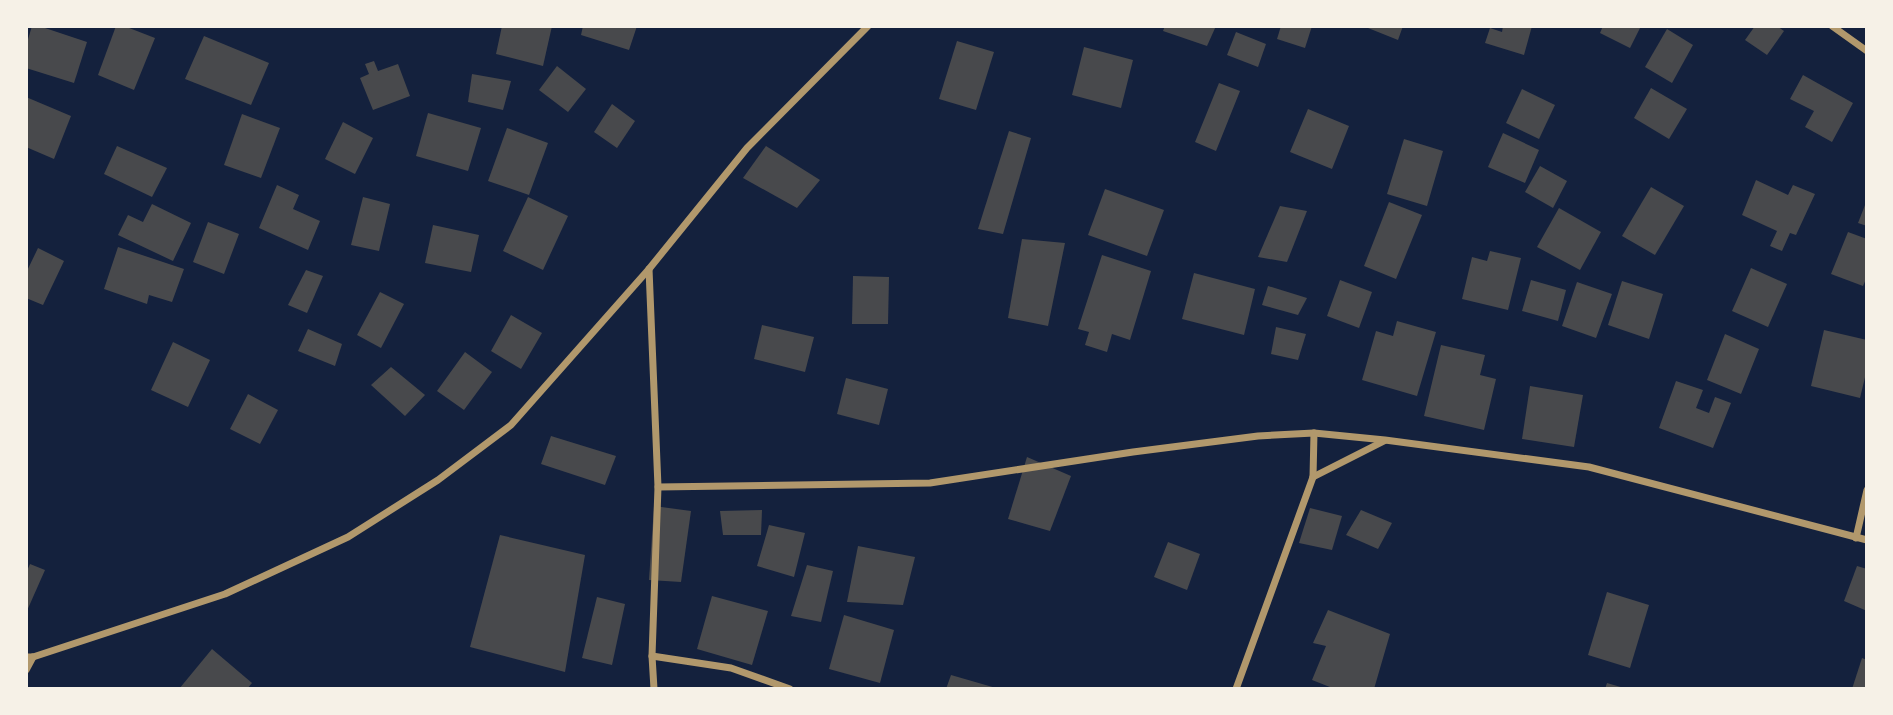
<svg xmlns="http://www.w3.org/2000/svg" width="1893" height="715" viewBox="0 0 1893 715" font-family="'Crimson Pro',serif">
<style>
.building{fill:#48494c}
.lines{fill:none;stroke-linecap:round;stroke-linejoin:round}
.minor{stroke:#b1986c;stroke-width:7}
</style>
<rect width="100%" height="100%" fill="#14213d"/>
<g class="building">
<path d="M32,26H39L87,42L74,83L26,68V46Z"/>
<path d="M116,26H124L155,38L134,90L98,75Z"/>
<path d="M502,26H552L543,66L496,54Z"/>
<path d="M583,26H637L629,50L581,35Z"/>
<path d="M1165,26H1216L1207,46L1163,31Z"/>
<path d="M1281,26H1312L1305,48L1277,39Z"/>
<path d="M1363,26H1403L1398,40Z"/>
<path d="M1503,26H1532L1524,55L1485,43L1490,28L1502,32Z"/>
<path d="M1603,26H1641L1630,48L1600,33Z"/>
<path d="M1755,26H1777L1784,31L1767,55L1745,40Z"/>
<path d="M1667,29L1693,45L1672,83L1645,67Z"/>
<path d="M1236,32L1266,44L1258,67L1227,55Z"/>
<path d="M204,36L269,63L251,105L185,79Z"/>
<path d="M957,41L994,52L976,110L939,99Z"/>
<path d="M1084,47L1133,60L1121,108L1072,95Z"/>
<path d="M374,61L378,71L398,64L410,96L373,110L360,78L369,74L365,64Z"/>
<path d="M557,66L586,89L568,112L539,90Z"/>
<path d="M472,74L511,81L503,110L468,102Z"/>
<path d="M1803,75L1853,103L1832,142L1805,127L1814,111L1790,99Z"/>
<path d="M1219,83L1240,91L1216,151L1195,142Z"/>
<path d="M1651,88L1687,109L1669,139L1634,118Z"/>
<path d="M1522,89L1555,105L1539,139L1506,123Z"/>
<path d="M26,97L71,116L54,159L26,147Z"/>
<path d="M612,104L635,121L617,148L594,132Z"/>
<path d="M1308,109L1349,126L1332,169L1290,152Z"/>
<path d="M428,113L481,128L468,171L416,156Z"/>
<path d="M242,114L280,128L261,178L224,165Z"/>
<path d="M343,122L373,138L355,174L325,159Z"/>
<path d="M507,128L548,143L529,195L488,181Z"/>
<path d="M1009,131L1031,138L1003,234L978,229Z"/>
<path d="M1503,133L1539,150L1525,183L1488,167Z"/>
<path d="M1404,139L1443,151L1427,206L1387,194Z"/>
<path d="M117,146L167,168L152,197L104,174Z"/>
<path d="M766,146L820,180L797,208L743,178Z"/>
<path d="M1540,166L1567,181L1553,208L1525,192Z"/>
<path d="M1756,180L1788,195L1793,185L1815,194L1796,235L1790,233L1782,251L1770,246L1777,231L1742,215Z"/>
<path d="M277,185L299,195L293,209L320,221L308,250L259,228Z"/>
<path d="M1651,187L1684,206L1655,255L1622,236Z"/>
<path d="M1105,189L1164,210L1147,256L1088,235Z"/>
<path d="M363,197L390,204L379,251L351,245Z"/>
<path d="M528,197L568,216L543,270L503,251Z"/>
<path d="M1867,200V226L1858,223Z"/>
<path d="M1389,202L1422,215L1396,279L1364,266Z"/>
<path d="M152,204L191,223L173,261L118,235L128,215L143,222Z"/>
<path d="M1280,206L1307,211L1287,262L1258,257Z"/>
<path d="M1559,208L1601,232L1580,270L1537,247Z"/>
<path d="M208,222L239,234L224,274L193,262Z"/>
<path d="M433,225L479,235L471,272L425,263Z"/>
<path d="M1848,232L1867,239V277L1863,286L1831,274Z"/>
<path d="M1022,239L1065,243L1048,326L1008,318Z"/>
<path d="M118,247L184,269L172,302L149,295L147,304L104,289Z"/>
<path d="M38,248L64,261L43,305L26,298V273Z"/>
<path d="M1490,251L1521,258L1508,310L1462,299L1472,257L1487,261Z"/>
<path d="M1102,255L1151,271L1130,340L1112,334L1107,352L1085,345L1089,332L1078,329Z"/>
<path d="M1751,268L1787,284L1768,327L1732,311Z"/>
<path d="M306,270L323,276L307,313L288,305Z"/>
<path d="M1194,273L1255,289L1244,335L1182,319Z"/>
<path d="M853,276L889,277L888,324H852Z"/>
<path d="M1340,280L1372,292L1359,328L1327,316Z"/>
<path d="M1531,280L1566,290L1558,321L1522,311Z"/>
<path d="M1622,281L1663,294L1649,339L1608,325Z"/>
<path d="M1577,282L1612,294L1596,338L1562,326Z"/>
<path d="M1268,286L1307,298L1298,315L1262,305Z"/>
<path d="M380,292L404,304L381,348L357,335Z"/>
<path d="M511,315L542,333L521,369L491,351Z"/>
<path d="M1397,321L1436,332L1417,396L1362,380L1376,331L1393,336Z"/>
<path d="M762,325L814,337L805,372L754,359Z"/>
<path d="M1276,327L1306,334L1298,360L1271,354Z"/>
<path d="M308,329L342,344L335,366L298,351Z"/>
<path d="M1824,330L1867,340V369L1860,398L1811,386Z"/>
<path d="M1725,334L1759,349L1741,394L1707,380Z"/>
<path d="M173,342L210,360L188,407L151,390Z"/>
<path d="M1441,345L1485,355L1480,375L1496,379L1484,430L1424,416Z"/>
<path d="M465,352L492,372L464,410L437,391Z"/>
<path d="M391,367L425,395L405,416L371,385Z"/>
<path d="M846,378L888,389L879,425L837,414Z"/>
<path d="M1676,381L1703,390L1696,408L1709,413L1715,397L1731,403L1713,448L1659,428Z"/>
<path d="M1530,386L1583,395L1574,447L1522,439Z"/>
<path d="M248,394L278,410L260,444L230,429Z"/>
<path d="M551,436L616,456L605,485L541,464Z"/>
<path d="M1027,457L1071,476L1050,531L1008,519Z"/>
<path d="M654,506L691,511L681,582L649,580Z"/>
<path d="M1310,508L1342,516L1332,550L1299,543Z"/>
<path d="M762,510L761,535H723L720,511Z"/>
<path d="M1361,510L1392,523L1378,549L1346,535Z"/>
<path d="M769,525L805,533L794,577L757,566Z"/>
<path d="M500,535L585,555L565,672L470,647Z"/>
<path d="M1168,542L1200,554L1187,590L1154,577Z"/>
<path d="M858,546L915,557L903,605L847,602Z"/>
<path d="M30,564L45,570L26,613V573Z"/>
<path d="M807,565L833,571L821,622L791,616Z"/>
<path d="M1857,566L1867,569V611L1844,601Z"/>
<path d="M1607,592L1649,605L1630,668L1588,655Z"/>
<path d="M712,596L768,611L752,665L697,649Z"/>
<path d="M597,597L625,604L612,665L582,658Z"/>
<path d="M1328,610L1390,634L1374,689H1335L1312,680L1326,646L1313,643Z"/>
<path d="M844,615L894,630L880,683L829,669Z"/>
<path d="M212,649L252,683L247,689H179Z"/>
<path d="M1862,658L1867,660V689H1852Z"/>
<path d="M951,675L996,688L995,689H946Z"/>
<path d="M1607,683L1624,688V689H1605Z"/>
</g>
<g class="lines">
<g class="minor">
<path d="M1832,26L1867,51"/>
<path d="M649,269L658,487L652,656L654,689"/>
<path d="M1313,477L1384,441"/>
<path d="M658,487L930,483L1133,452L1258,436L1314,433L1385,440L1589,467L1867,540"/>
<path d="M1856,538L1867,490"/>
<path d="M652,656L731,668L790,689"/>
<path d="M26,657H33L225,594L348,537L438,480L511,425L649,269L747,148L868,26"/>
<path d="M26,670L33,657"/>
<path d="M1236,689L1313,477L1314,433"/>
</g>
</g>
<rect width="1893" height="715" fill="none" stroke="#f6f1e7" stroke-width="56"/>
</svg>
